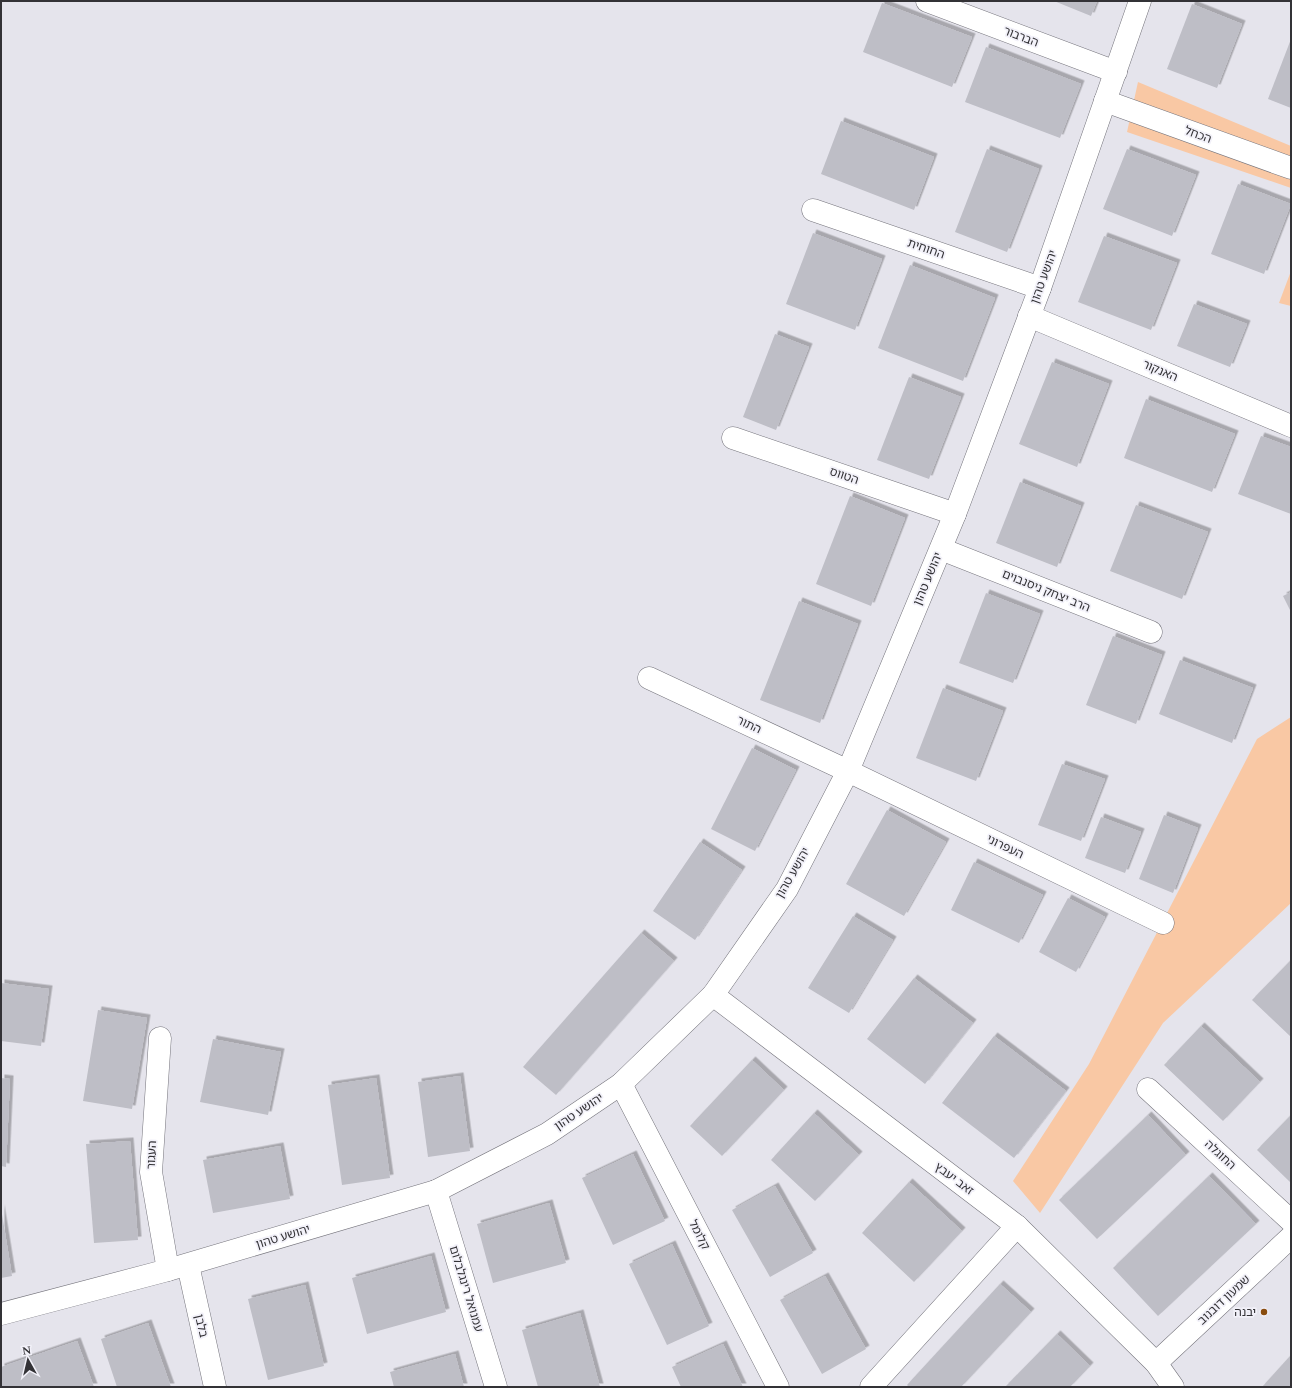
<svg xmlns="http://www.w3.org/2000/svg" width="1292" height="1388" viewBox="0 0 1292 1388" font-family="Spectral,'Noto Sans Hebrew',serif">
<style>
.green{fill:#f9c8a4}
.building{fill:#bebec6;filter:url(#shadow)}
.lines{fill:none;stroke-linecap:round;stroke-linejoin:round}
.minor-casing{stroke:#75747c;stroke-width:23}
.minor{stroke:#fff;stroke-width:22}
.poi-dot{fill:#894c0e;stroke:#f2f1f9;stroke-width:1.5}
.labels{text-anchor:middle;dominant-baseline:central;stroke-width:3.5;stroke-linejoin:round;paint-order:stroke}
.street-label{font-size:12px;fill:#333236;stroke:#f2f1f9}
.poi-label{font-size:12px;fill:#333236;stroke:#f2f1f9;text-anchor:end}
</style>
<defs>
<filter id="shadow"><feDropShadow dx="3.5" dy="-3.5" stdDeviation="0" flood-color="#0004"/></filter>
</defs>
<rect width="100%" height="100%" fill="#e5e4ec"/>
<g class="green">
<path d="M1138,82L1291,146V188L1127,132Z"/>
<path d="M1291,271V306L1279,303Z"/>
<path d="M1291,717V903L1163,1023L1040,1213L1013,1181L1089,1064L1257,739Z"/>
</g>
<g class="building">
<path d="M1054,1H1097L1091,16Z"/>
<path d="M882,3L972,37L952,87L863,52Z"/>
<path d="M1192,4L1242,24L1217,88L1167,69Z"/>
<path d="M1291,39V108L1268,99Z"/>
<path d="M986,47L1081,84L1060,138L965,102Z"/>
<path d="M841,121L934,157L914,210L821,174Z"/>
<path d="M987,149L1039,169L1007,252L955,232Z"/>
<path d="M1127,149L1196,175L1172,236L1103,209Z"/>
<path d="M1238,184L1291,204L1264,274L1211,254Z"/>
<path d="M813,233L882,259L855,330L786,304Z"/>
<path d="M1104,236L1177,263L1151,330L1078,302Z"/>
<path d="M910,265L995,298L963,381L878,348Z"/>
<path d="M1194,304L1247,324L1230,367L1177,346Z"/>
<path d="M775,334L809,347L776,430L743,417Z"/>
<path d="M1052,362L1109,384L1077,467L1019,444Z"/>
<path d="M909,377L961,397L929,479L877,460Z"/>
<path d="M1146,399L1235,434L1212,492L1124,458Z"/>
<path d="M1261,436L1291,447V514L1238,494Z"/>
<path d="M1020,482L1081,506L1057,567L996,543Z"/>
<path d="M850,496L905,518L871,606L816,584Z"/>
<path d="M1136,505L1208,532L1182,599L1110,571Z"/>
<path d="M1291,592V612L1283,596Z"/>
<path d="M986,593L1040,614L1013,683L959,663Z"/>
<path d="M799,601L858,624L820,723L760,700Z"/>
<path d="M1113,636L1162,655L1136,724L1086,705Z"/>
<path d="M1180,660L1253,688L1232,743L1159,714Z"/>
<path d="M943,688L1003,711L976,781L916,758Z"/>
<path d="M752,748L796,770L755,851L711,829Z"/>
<path d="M1062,764L1105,779L1081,841L1038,825Z"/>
<path d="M887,810L946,842L904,916L846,884Z"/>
<path d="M1164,815L1198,828L1173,893L1139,879Z"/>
<path d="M1101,817L1141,832L1125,873L1085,858Z"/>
<path d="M700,842L742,870L695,940L653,911Z"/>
<path d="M974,862L1043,895L1019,943L951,910Z"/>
<path d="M1068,898L1105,917L1076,972L1039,952Z"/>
<path d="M853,916L893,940L849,1013L808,988Z"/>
<path d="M641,933L674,961L556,1095L523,1067Z"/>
<path d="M1291,960V1037L1252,1000Z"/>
<path d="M914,978L973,1023L925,1084L867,1039Z"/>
<path d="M1,983L49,989L41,1046L1,1041Z"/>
<path d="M98,1010L147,1018L132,1109L83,1101Z"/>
<path d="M1201,1026L1260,1082L1223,1121L1164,1065Z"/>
<path d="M994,1036L1066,1091L1014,1158L942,1103Z"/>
<path d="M213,1039L281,1052L268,1115L200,1102Z"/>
<path d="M752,1060L784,1090L722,1156L690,1126Z"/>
<path d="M460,1076L470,1151L428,1157L418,1082Z"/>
<path d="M1,1078L10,1079L6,1167L1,1166Z"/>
<path d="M376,1078L390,1178L342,1185L328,1085Z"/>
<path d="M814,1113L859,1155L815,1201L771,1160Z"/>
<path d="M1148,1115L1186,1155L1097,1239L1059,1200Z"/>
<path d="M1291,1115V1183L1257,1150Z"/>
<path d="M130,1141L138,1240L94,1243L86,1144Z"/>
<path d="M280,1146L290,1199L213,1213L203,1160Z"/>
<path d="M633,1154L665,1221L613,1245L582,1178Z"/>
<path d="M1209,1176L1256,1224L1158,1316L1113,1268Z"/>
<path d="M909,1182L962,1231L914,1282L862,1233Z"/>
<path d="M775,1186L813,1253L770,1277L732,1210Z"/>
<path d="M549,1203L566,1263L493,1283L477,1224Z"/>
<path d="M1,1208L12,1276L1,1278Z"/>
<path d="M672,1244L709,1326L667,1345L629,1264Z"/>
<path d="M431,1256L446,1312L367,1334L352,1278Z"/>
<path d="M825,1276L866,1349L822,1374L780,1300Z"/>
<path d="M1000,1284L1031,1312L961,1387H909L907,1385Z"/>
<path d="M305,1285L324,1366L268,1380L248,1299Z"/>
<path d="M580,1313L600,1387H538L522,1330Z"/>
<path d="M148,1323L171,1387H117L101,1339Z"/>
<path d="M1057,1334L1090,1366L1070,1387H1005Z"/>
<path d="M77,1341L94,1387H1V1367Z"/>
<path d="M723,1344L743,1387H681L672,1367Z"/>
<path d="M455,1354L464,1387H394L390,1372Z"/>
<path d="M1291,1355V1387H1262Z"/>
</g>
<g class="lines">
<defs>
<g id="minor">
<path d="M927,1L1116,72"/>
<path d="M1105,101L1291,168"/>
<path d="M813,210L1040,288"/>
<path d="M1029,316L1291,426"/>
<path d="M733,438L955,514"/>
<path d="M941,549L1151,632"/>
<path d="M649,678L848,771L1163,923"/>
<path d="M713,995L1017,1226L1156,1363L1173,1387"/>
<path d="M160,1038L151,1172L168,1270"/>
<path d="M621,1084L778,1387"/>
<path d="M1148,1089L1291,1221"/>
<path d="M436,1191L496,1387"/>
<path d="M188,1265L215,1387"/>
<path d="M1,1314L168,1270L436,1191L547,1134L621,1084L713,995L787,889L848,771L955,514L1040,288L1140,1"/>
<path d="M1156,1363L1291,1237"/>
<path d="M871,1387L1017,1226"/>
</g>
</defs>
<use href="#minor" class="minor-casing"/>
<use href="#minor" class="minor"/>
</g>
<circle class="poi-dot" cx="1264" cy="1312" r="4"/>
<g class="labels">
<g class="street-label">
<text transform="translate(1021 37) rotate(21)">הברבור</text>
<text transform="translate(1198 135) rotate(20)">הכחל</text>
<text transform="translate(926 249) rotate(19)">החוחית</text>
<text transform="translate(1044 277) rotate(-70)">יהושע טהון</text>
<text transform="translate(1160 371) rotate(23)">האנקור</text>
<text transform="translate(844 476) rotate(19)">הטווס</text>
<text transform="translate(928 579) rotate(-67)">יהושע טהון</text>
<text transform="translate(1046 591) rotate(22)">הרב יצחק ניסנבוים</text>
<text transform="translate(749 725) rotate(25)">התור</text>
<text transform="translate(1005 847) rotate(26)">העפרוני</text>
<text transform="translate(793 873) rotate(-60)">יהושע טהון</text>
<text transform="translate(579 1112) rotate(-34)">יהושע טהון</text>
<text transform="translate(152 1155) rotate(-87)">העגור</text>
<text transform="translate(1220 1155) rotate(43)">החוגלה</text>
<text transform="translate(954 1179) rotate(37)">זאב יעבץ</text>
<text transform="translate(699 1235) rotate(63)">קלומל</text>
<text transform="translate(283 1237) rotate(-17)">יהושע טהון</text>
<text transform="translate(466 1289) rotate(73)">עמנואל רינגלבלום</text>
<text transform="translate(1224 1300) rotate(-43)">שמעון דובנוב</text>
<text transform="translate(201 1326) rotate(77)">בלבן</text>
</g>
<g class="poi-label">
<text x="1256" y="1312">יבנה</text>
</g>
</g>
<rect width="1292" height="1388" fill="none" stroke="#333236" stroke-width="4"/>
<g transform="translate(28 1360) rotate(352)" stroke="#f2f1f9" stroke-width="3" paint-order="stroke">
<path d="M0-3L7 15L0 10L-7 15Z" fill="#333236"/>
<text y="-6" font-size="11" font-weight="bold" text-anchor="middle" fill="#333236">N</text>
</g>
</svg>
